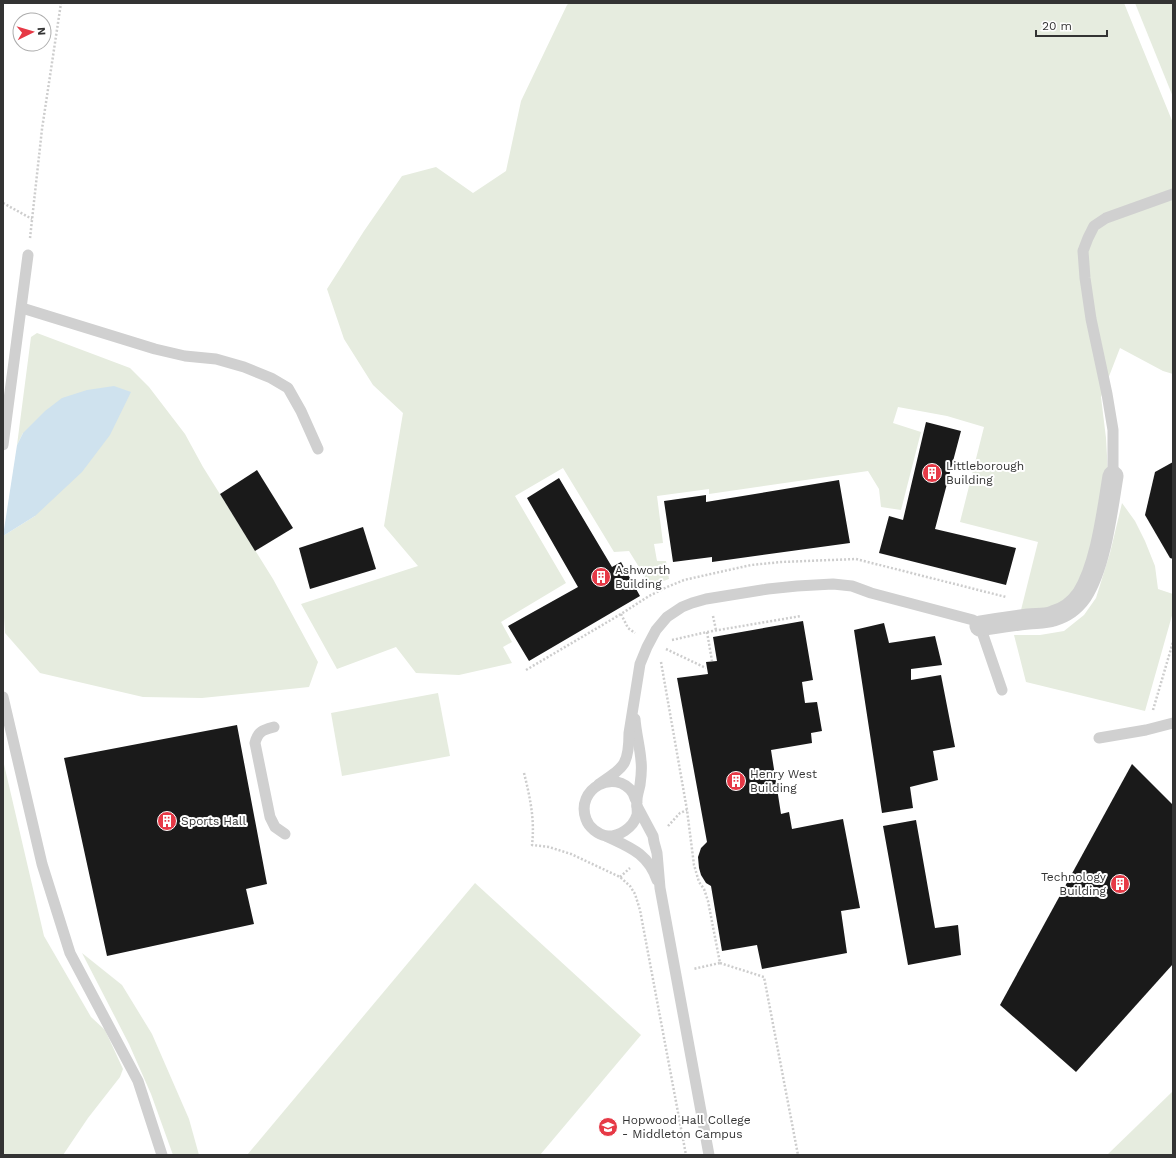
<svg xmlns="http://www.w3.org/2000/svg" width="1176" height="1158" viewBox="0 0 1176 1158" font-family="'Work Sans',sans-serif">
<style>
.green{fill:#e6ecdf}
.water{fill:#cfe2ee}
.building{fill:#1a1a1a}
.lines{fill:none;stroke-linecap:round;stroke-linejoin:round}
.path{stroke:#cdcdcd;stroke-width:2.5;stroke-dasharray:2 2;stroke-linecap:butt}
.service{stroke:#d0d0d0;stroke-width:11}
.minor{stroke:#d0d0d0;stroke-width:21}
.labels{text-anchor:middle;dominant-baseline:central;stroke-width:4;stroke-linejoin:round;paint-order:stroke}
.poi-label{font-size:12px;fill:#333;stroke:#fff;text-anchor:start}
</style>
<rect width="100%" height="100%" fill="#fff"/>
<g class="green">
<path d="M569,3H1124L1173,123V374L1163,371L1120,348L1101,397L1106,438L1108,474L1091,567L1066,603L1044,609L1021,610L1038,542L960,522L984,427L947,416L898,407L893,423L921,432L901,510L881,507L879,489L868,471L709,494V489L657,496L663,543L654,544L657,561H666L669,579L658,583L652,588L629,551L614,552L563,468L515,496L566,583L501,622L512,642L503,647L512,663L459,675L416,673L396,647L337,669L301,604L418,566L384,526L403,413L373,385L344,339L327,289L364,231L402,176L436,167L473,193L506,171L521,101L567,5Z"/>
<path d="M1135,3H1173V97Z"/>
<path d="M37,333L130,368L149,387L185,434L203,467L273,579L318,662L309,687L202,698L143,697L40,673L5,633L3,602V536L35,516L23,433L17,445L31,337Z"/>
<path d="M1122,503L1135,521L1145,541L1155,566L1158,589L1173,594V612L1145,711L1026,682L1014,635H1040L1064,631L1084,615L1096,598L1110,553Z"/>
<path d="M438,693L450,756L342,776L331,713Z"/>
<path d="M3,760L44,936L91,1017L105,1030L123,1069L120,1077L88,1118L63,1155H3Z"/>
<path d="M475,883L641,1035L540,1155H247Z"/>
<path d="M82,953L122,985L152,1034L189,1119L199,1155H173L151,1094L129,1044Z"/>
<path d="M1173,1091V1155H1107Z"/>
</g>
<path class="water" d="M114,386L131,392L110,435L82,472L35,516L3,536L17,445L23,433L45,411L62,398L87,390Z"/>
<g class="building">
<path d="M926,422L961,431L935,529L1016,548L1006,585L879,553L889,516L903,520Z"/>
<path d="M1173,462V559L1170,558L1145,515L1155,472Z"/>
<path d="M257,470L293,528L255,551L220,494Z"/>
<path d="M559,478L612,567L621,562L640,596L529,661L508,626L578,587L527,498Z"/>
<path d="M839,480L850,543L712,562V557L673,562L664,501L706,495V502Z"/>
<path d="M363,527L376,569L310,589L299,548Z"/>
<path d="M803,621L813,680L802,682L805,703L817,702L822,731L811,733L812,743L771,750L781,814L789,812L792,829L843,819L860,908L841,911L847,953L762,969L757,945L722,951L711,886L706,883L701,875L699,868L698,857L701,848L707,842L677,678L708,674L706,662L717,661L713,637Z"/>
<path d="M884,623L889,643L935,636L942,665L911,669V680L941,675L955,747L933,751L938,780L910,787L913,808L882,813L854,630Z"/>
<path d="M237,725L267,884L246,889L254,924L107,956L64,758Z"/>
<path d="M1132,764L1173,805V964L1076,1072L1000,1005Z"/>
<path d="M916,820L935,928L958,925L961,955L908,965L883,826Z"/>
</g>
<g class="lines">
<g class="path">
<path d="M3,203L32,219"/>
<path d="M30,238L42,129L61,3"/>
<path d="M621,614L628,628L635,633"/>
<path d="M713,616L716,630"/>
<path d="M707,632L712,661"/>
<path d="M672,640L707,632L801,616"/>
<path d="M666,649L706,668"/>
<path d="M661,662L687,810L694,865L699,882L704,889L708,901L720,963L693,969"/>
<path d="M526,670L621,614L649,596L667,587L684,580L751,565L781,562L856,559L1006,597"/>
<path d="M1153,710L1173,642"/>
<path d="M524,773C530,797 535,820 532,845L549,847L571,854L620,877L630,886L635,894L640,910L686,1155"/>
<path d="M668,826L680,813L687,810"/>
<path d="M620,877L630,868"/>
<path d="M720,963L764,977L798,1155"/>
</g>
<g class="service">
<path d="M22,308L155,349L185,356L216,359L244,367L271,378L288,388L301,411L318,449"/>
<path d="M3,445L28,255"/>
<path d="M1113,476V430L1107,394L1091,319L1085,278L1083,251L1088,238L1094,226L1106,218L1173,194"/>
<path d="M3,697L42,864L70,953L138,1081L162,1155"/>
<path d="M635,719C636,733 640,747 641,761C642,769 641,778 640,785C639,790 637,795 637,800C636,805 638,810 637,815C633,828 619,837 606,836C598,834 589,828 586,819C575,789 615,767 633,793C634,796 635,799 637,802"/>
<path d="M274,727C263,730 258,731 255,743L270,817L275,827L285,834"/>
<path d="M1099,738L1146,730L1173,723"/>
<path d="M599,784C624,767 629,765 629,733L640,664L647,647L656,630L667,617L682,607L692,603L706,599L768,589L797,586L833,584L852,586L871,593L973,620L980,626L1002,690"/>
<path d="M637,806L653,836L654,842L657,853L660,888L709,1155"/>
<path d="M606,836C629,847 648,853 657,880"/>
</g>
<path class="minor" d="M980,626C996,623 1012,621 1028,619C1036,618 1045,619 1053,616C1064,613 1075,605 1082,595C1101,565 1107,512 1113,476"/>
</g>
<defs>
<symbol id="building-disc" viewBox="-11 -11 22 22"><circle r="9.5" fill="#e63946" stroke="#fff"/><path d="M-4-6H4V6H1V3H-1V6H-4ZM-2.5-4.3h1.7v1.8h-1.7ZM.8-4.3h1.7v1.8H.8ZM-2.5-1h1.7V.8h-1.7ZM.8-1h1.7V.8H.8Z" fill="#fff"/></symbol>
<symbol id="university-disc" viewBox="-11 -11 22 22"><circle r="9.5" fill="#e63946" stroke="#fff"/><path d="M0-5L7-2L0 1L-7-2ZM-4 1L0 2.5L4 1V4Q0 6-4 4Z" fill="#fff"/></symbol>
</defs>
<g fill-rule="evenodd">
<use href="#building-disc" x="921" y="462" width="22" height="22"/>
<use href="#building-disc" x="590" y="566" width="22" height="22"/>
<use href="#building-disc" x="725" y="770" width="22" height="22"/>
<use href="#building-disc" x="156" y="810" width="22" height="22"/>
<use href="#building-disc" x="1109" y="873" width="22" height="22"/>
<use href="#university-disc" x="597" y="1116" width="22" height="22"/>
</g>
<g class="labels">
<g class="poi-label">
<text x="946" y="466">Littleborough<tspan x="946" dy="14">Building</tspan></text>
<text x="615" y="570">Ashworth<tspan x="615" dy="14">Building</tspan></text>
<text x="750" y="774">Henry West<tspan x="750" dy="14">Building</tspan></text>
<text x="181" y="821">Sports Hall</text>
<text x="1106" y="877" text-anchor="end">Technology<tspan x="1106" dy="14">Building</tspan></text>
<text x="622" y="1120">Hopwood Hall College<tspan x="622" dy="14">- Middleton Campus</tspan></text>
</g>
</g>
<rect width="1176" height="1158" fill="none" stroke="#333333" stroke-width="8"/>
<g transform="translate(32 32) rotate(85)"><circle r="19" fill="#ffffff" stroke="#adadad"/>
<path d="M0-3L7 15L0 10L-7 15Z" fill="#e63946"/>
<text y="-6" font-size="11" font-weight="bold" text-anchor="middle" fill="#333333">N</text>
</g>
<path d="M1036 30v6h71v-6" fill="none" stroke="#333333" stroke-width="2"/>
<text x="1042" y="30" font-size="12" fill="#333333" stroke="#ffffff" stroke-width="3" paint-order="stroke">20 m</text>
</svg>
